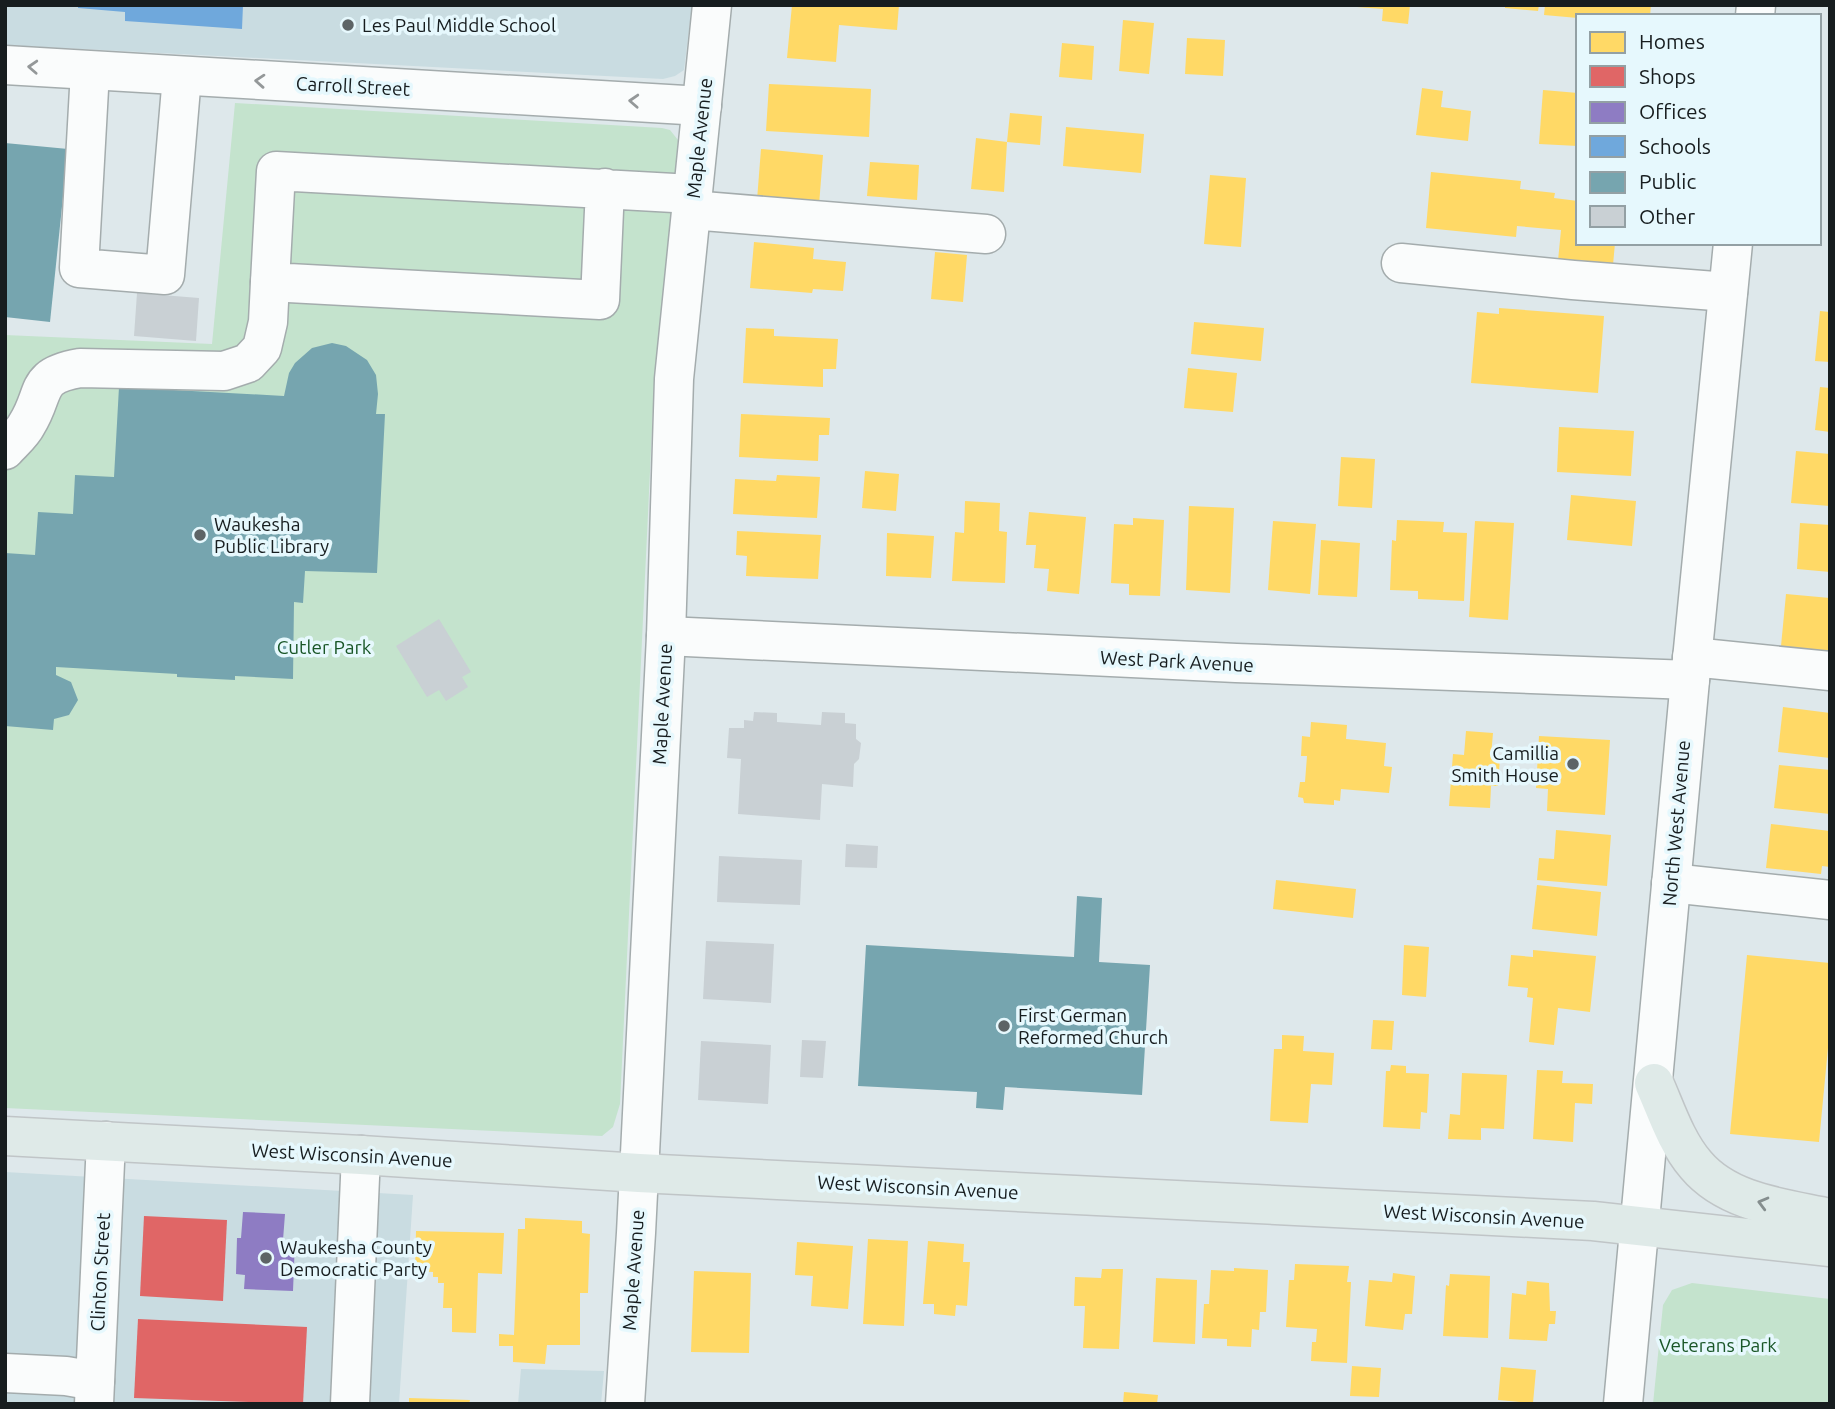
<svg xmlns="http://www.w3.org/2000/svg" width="1835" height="1409" viewBox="0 0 1835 1409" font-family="Ubuntu,sans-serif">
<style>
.built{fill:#c9dce1}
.green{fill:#c4e3cd}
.homes{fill:#ffd966}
.shops{fill:#e06666}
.offices{fill:#8e7cc3}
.schools{fill:#6fa8dc}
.public{fill:#76a5af}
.building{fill:#c9d0d4}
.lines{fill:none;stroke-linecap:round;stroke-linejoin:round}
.minor-casing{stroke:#a4acad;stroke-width:41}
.major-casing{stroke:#c0c5c7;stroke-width:41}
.minor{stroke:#fafcfc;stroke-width:38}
.major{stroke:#dfeae8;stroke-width:38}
.oneway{stroke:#949899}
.oneway2{stroke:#858e8e}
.poi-dot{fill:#5d6466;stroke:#e6f8fd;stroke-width:2.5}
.labels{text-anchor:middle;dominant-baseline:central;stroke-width:7;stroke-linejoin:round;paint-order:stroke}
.poi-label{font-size:19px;fill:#171d1f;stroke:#e6f8fd;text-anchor:start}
.street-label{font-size:19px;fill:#171d1f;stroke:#e6f8fd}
.park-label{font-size:19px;fill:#195627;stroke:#e6f8fd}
</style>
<rect width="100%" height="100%" fill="#dee8eb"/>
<g class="built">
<path d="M5,5H692L684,70L675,76L663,79L5,45Z"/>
<path d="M5,1172L413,1195L399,1404H5Z"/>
<path d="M521,1369L604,1371L601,1404H518Z"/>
</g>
<g class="green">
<path d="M235,103L662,128L670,130L678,140L653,408L620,1104L613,1127L602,1136L5,1108V335L212,344Z"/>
<path d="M1692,1283L1830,1299V1404H1653L1663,1305L1672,1290Z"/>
</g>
<g class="homes">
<path d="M792,5H899L897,30L839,25L836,62L787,58Z"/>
<path d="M1358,5H1410L1408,24L1382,21L1383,9L1357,7Z"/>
<path d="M1505,5H1539L1538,11L1505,8Z"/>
<path d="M1545,5H1651L1650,16H1578V18L1544,15Z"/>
<path d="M1123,20L1154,23L1149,74L1119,71Z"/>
<path d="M1187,38L1225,40L1223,76L1185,74Z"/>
<path d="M1062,43L1094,46L1092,80L1059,77Z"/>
<path d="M769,84L871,89L869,137L766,131Z"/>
<path d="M1422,88L1443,91L1441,107L1471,111L1468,141L1416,135Z"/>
<path d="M1543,90L1578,93V146L1539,144Z"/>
<path d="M1010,113L1042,116L1040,145L1007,142L1004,192L971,189L976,138L1007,142Z"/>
<path d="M1066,127L1144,134L1141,173L1063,166Z"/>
<path d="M761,149L823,155L819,205L757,200Z"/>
<path d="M870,162L919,165L917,200L867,196Z"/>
<path d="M1431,172L1521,181L1520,189L1555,193L1554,198L1578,201V243H1615L1612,276L1557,271L1561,230L1517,226L1516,237L1426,228Z"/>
<path d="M1210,175L1246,178L1241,247L1204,244Z"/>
<path d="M754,242L814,248L813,259L846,262L843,291L813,289L812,293L750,288Z"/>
<path d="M935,252L967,255L963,302L931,299Z"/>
<path d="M1499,308L1604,316L1598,393L1471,383L1477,312L1499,314Z"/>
<path d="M1820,311L1830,312V362L1815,361Z"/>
<path d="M1194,322L1264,328L1261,361L1191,354Z"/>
<path d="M746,328L774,329V336L838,339L836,369H823V387L743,383Z"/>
<path d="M1188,368L1237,373L1233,412L1184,408Z"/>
<path d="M1820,387L1830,388V432L1815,430Z"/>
<path d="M741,414L830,418L829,435H819L818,461L739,457Z"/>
<path d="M1559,427L1634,431L1631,476L1557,472Z"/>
<path d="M1796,451L1830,454V506L1791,503Z"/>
<path d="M1341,457L1375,459L1372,508L1338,506Z"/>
<path d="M865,471L899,474L896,511L862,508Z"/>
<path d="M777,475L820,477L817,518L733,514L735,479L776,481Z"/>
<path d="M1571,495L1636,501L1632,546L1567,540Z"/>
<path d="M965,501L1000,503L999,531L1007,532L1005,583L952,581L955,532L964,533Z"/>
<path d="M1189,506L1234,508L1230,593L1186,590Z"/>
<path d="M1029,512L1086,517L1079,594L1047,591L1049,569L1034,568L1036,545H1026Z"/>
<path d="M1133,518L1164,520L1160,596L1129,595V584L1111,583L1114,524L1133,525Z"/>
<path d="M1397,520L1444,522L1443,532L1467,533L1464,601L1418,599V591L1390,590L1392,540L1396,541Z"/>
<path d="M1273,521L1316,524L1310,594L1268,590Z"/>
<path d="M1475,521L1514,523L1508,620L1469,617Z"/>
<path d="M1800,523L1830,525V572L1797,569Z"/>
<path d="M737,531L821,535L818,579L746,576L747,556L736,555Z"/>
<path d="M887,533L934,536L931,578L886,576Z"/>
<path d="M1321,540L1360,543L1357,597L1318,595Z"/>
<path d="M1786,594L1830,598V651L1781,646Z"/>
<path d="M1783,707L1830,713V758L1778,752Z"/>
<path d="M1311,722L1347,725L1346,739L1386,743L1384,766L1392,767L1389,793L1341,789L1340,801L1334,800V805L1304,803L1303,798L1298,797L1300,782H1305L1307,756H1301L1302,736L1310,737Z"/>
<path d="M1466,731L1493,733L1491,756L1500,757L1498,786H1491L1490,808L1449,806L1453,754L1464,755Z"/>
<path d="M1539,736L1610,740L1605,815L1547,811L1548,789L1536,788Z"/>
<path d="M1779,765L1830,770V814L1774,808Z"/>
<path d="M1771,824L1830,831V867L1822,866L1821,874L1766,868Z"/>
<path d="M1556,830L1611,835L1607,886L1537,880L1539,858L1554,859Z"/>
<path d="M1276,880L1356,889L1353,918L1273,909Z"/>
<path d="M1537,885L1601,892L1597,936L1532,929Z"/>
<path d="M1404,945L1429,947L1426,997L1402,995Z"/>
<path d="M1533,950L1596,956L1590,1012L1558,1008L1554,1045L1529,1042L1533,998L1527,997L1528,988L1508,986L1511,955L1533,957Z"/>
<path d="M1747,955L1830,963V1027L1819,1142L1730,1134Z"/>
<path d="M1373,1020L1394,1021L1392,1050L1371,1049Z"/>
<path d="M1282,1035L1304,1036L1303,1051L1334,1053L1332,1085L1311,1084L1308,1123L1270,1121L1274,1049H1282Z"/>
<path d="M1391,1065L1406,1066V1073L1429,1074L1427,1113L1421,1112L1420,1129L1383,1127L1386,1071H1390Z"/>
<path d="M1537,1070L1563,1071L1562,1083L1593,1084L1592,1104L1575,1103L1573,1142L1533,1139Z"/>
<path d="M1462,1073L1507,1075L1504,1129L1481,1128V1140L1448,1139L1450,1114L1460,1115Z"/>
<path d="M525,1218L582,1221V1233L590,1234L588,1293H580V1345H547L545,1364L513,1362V1346H499V1334L514,1335L518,1229H525Z"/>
<path d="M416,1231L504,1233L502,1274L478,1273L476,1333L452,1332V1308H443L444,1283H438V1277H433V1272L415,1271Z"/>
<path d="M868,1239L908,1241L904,1326L863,1324Z"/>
<path d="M928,1241L964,1244L963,1262H970L967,1306L956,1305L955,1316L934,1314V1304H923Z"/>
<path d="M797,1242L853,1246L848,1309L811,1306L813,1276L795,1275Z"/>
<path d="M1295,1264L1349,1266L1347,1282H1351L1347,1363L1311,1361L1312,1342H1316L1317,1329L1286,1327L1289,1280H1294Z"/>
<path d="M1234,1268L1268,1270L1266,1312H1260L1259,1330L1252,1329L1251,1347L1227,1346V1339L1202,1338L1204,1304H1209L1211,1270L1234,1271Z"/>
<path d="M1102,1269H1123L1119,1349L1083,1348L1085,1306H1074L1075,1277L1101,1278Z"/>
<path d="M694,1271L751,1273L749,1353L691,1352Z"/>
<path d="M1393,1273L1415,1276L1412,1314H1405L1403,1330L1365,1326L1369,1280L1392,1282Z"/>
<path d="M1450,1274L1490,1276L1488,1338L1443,1336L1446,1285L1449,1286Z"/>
<path d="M1156,1278L1197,1280L1195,1344L1153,1342Z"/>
<path d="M1527,1281L1549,1283L1550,1311H1556L1555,1324H1549L1547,1341L1509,1339L1512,1293L1526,1295Z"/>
<path d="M1352,1366L1381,1368L1379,1397L1350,1396Z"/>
<path d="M1501,1367L1536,1370L1533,1403L1498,1400Z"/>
<path d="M1124,1392L1158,1395L1157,1404H1123Z"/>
<path d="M409,1398L470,1400L469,1404H409Z"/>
</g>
<g class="shops">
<path d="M144,1216L227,1220L223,1301L140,1296Z"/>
<path d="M138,1319L307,1327L303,1404L134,1398Z"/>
</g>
<path class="offices" d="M243,1212L285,1214L283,1240L295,1241L293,1291L244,1289L245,1275L236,1274L237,1238H241Z"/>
<path class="schools" d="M78,5H243L242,29L125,21V12L78,8Z"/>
<g class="public">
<path d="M5,143L68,149L50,322L5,317Z"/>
<path d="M332,343L346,346L367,360L376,375L378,394L376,414H385L377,573L305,571L303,603L294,602L293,679L235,676V680L177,677V674L56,667V675L71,682L78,700L69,715L54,719L53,730L5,726V553L35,555L38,512L73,514L75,475L114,477L119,387L284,396L289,373L295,363L312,348Z"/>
<path d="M1077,896L1102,898L1099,962L1150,965L1142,1095L1005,1087L1003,1110L976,1108L977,1092L858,1086L866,945L1074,957Z"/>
</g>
<g class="building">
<path d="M137,293L199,298L196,341L134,336Z"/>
<path d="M439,619L471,672L462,677L468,687L446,701L439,690L427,697L396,646Z"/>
<path d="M754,712L777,713V722L821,725L822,712L845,713V723L856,724V739L861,743L859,759L854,764L853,787L822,784L820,820L738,814L741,759L727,758L729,728H744V720L753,721Z"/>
<path d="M846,844L878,846L877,868L845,867Z"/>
<path d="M719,856L802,860L800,905L717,902Z"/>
<path d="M706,941L774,944L771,1003L703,999Z"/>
<path d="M802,1040L826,1041L823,1078L800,1077Z"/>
<path d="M701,1041L771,1045L768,1104L698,1100Z"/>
</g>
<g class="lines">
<defs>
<g id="minor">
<path d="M1755,16L1756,5"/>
<path d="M5,65L702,106"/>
<path d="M90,71L79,268L165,275L182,76"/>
<path d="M605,188L600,300L270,282L276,171L692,194"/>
<path d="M691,210L986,234"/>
<path d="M1401,263L1573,280L1728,292"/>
<path d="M5,450C12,442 22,434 27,424C47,392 33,376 80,368L224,371L248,363L262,348L268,322L270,282"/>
<path d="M666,636L1236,663L1690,680"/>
<path d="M1692,657L1830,671"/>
<path d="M1671,883L1830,900"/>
<path d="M5,1373L66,1376L95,1381"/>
<path d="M94,1404L106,1141"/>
<path d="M350,1404L361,1155"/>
<path d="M625,1404L636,1233L666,636L674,379L712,5"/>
<path d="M1623,1404L1690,680L1733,243"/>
</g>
<g id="major">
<path d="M1654,1083C1666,1110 1676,1142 1696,1165C1728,1203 1784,1208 1830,1218"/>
<path d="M5,1136L361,1155L639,1173L1593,1221L1830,1247"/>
</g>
</defs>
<use href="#minor" class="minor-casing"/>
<use href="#major" class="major-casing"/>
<use href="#minor" class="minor"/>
<use href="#major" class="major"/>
</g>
<defs><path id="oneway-chevron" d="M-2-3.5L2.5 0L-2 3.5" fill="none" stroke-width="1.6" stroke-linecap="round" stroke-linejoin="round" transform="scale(1.75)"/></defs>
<g class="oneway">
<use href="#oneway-chevron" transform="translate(33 67) rotate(-177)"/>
<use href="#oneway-chevron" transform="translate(260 81) rotate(-176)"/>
<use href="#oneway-chevron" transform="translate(634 101) rotate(-177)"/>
</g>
<use class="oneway2" href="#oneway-chevron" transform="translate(1763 1203) rotate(-165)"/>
<g class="poi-dot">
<circle cx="348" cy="25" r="7"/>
<circle cx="200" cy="535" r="7"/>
<circle cx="1573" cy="764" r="7"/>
<circle cx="1004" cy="1026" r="7"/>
<circle cx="266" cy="1258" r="7"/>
</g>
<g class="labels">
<g class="poi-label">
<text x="362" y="25">Les Paul Middle School</text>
<text x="214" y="524">Waukesha<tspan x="214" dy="22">Public Library</tspan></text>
<text x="1559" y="753" text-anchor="end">Camillia<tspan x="1559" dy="22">Smith House</tspan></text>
<text x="1018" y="1015">First German<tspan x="1018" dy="22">Reformed Church</tspan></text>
<text x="280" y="1247">Waukesha County<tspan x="280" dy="22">Democratic Party</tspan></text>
</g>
<g class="street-label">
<text transform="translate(353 86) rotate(3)">Carroll Street</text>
<text transform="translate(699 138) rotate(-84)">Maple Avenue</text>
<text transform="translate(1177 661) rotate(3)">West Park Avenue</text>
<text transform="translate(662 704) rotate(-87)">Maple Avenue</text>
<text transform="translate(1676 823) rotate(-85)">North West Avenue</text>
<text transform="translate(352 1155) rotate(3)">West Wisconsin Avenue</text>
<text transform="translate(918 1187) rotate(3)">West Wisconsin Avenue</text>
<text transform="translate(1484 1216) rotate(3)">West Wisconsin Avenue</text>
<text transform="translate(633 1270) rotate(-86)">Maple Avenue</text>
<text transform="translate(100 1272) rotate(-87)">Clinton Street</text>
</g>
<g class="park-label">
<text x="324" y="647">Cutler Park</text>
<text x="1718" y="1345">Veterans Park</text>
</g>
</g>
<rect width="1835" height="1409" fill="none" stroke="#171d1f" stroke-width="14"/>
<rect x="1576" y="14" width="245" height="231" fill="#e6f8fd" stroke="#93a0a4" stroke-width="2"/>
<rect x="1590" y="32" width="35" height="21" fill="#ffd966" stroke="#93a0a4" stroke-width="2"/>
<text x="1639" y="49" font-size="21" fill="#171d1f">Homes</text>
<rect x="1590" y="66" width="35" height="21" fill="#e06666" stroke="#93a0a4" stroke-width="2"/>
<text x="1639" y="84" font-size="21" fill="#171d1f">Shops</text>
<rect x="1590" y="102" width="35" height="21" fill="#8e7cc3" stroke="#93a0a4" stroke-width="2"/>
<text x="1639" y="119" font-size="21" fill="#171d1f">Offices</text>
<rect x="1590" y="136" width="35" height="21" fill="#6fa8dc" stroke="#93a0a4" stroke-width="2"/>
<text x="1639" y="154" font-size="21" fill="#171d1f">Schools</text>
<rect x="1590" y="172" width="35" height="21" fill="#76a5af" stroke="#93a0a4" stroke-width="2"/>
<text x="1639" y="189" font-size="21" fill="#171d1f">Public</text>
<rect x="1590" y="206" width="35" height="21" fill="#c9d0d4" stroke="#93a0a4" stroke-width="2"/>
<text x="1639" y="224" font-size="21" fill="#171d1f">Other</text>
</svg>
